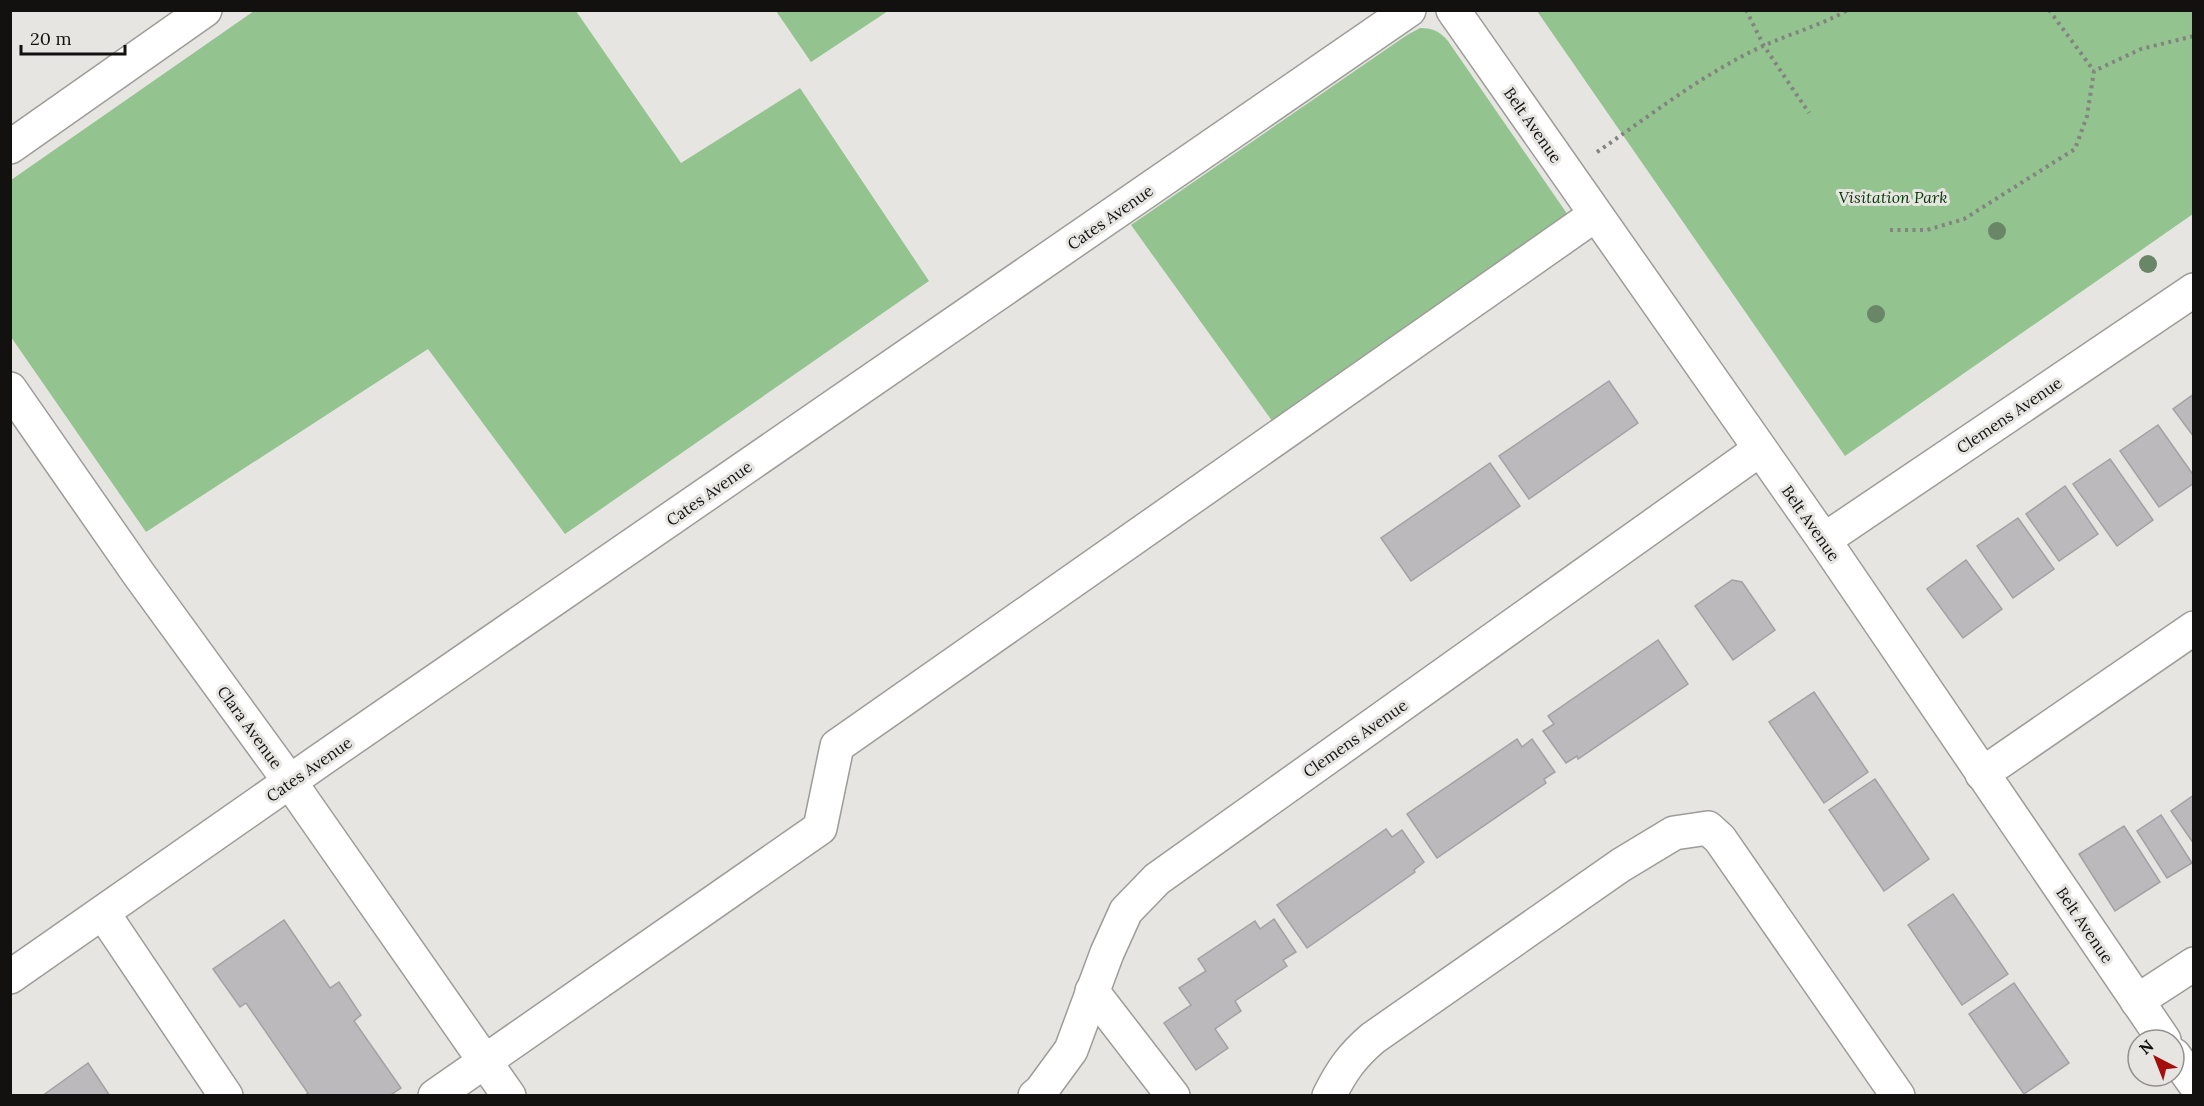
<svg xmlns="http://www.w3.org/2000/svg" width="2204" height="1106" viewBox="0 0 2204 1106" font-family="Lora,serif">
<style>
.green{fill:#93c38f}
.building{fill:#bbb9bc;stroke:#a3a1a4;stroke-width:1.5}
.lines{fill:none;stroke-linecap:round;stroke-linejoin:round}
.minor-casing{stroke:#9d9c99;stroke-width:36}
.path{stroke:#858381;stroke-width:4;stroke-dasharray:3 4.5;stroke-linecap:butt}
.minor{stroke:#fff;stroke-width:33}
.tree{fill:#698667}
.labels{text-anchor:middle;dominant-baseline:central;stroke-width:6;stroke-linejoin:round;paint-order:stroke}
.street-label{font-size:16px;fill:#121110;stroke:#e7e5e2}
.park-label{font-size:16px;font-style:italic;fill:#023902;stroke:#e7e5e2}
</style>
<rect width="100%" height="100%" fill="#e7e5e2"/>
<g class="green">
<path d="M254,11H576L681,163L800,88L929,281L565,534L428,349L146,532L11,337V180Z"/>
<path d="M776,11H888L811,62Z"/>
<path d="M1537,11H2193V214L1845,456Z"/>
<path d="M1420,28C1434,28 1440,32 1448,41L1570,218L1275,425L1131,225L1407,35Z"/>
</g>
<g class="building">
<path d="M1609,381L1638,423L1529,499L1499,456Z"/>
<path d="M2194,394V437L2173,409Z"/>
<path d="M2158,425L2194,476V483L2159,507L2120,451Z"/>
<path d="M2110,459L2153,520L2117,546L2073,484Z"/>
<path d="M1490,463L1520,506L1411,581L1381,538Z"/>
<path d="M2065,486L2098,534L2059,561L2026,514Z"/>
<path d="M2018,518L2054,569L2013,598L1977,546Z"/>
<path d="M1966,560L2002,609L1963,638L1927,589Z"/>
<path d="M1732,580L1742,582L1775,630L1733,660L1695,606Z"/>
<path d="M1658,640L1688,684L1578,759L1577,756L1566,763L1543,731L1554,724L1548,716Z"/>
<path d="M1814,692L1868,772L1824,803L1769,722Z"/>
<path d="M1517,739L1522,747L1532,739L1555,772L1544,779L1546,783L1437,858L1407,814Z"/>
<path d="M1875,779L1929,859L1884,891L1829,810Z"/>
<path d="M2194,795V844L2171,811Z"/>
<path d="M2161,815L2192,863L2167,878L2137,831Z"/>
<path d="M2124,826L2160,882L2115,911L2079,854Z"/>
<path d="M1386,829L1392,837L1402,830L1424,862L1414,870L1415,872L1307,948L1277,905Z"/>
<path d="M1953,894L2008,974L1962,1005L1908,925Z"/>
<path d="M1274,919L1296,952L1283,960L1287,966L1235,1001L1241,1011L1215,1029L1228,1048L1196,1070L1164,1023L1191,1005L1179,988L1206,971L1198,959L1255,921L1260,929Z"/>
<path d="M284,920L330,988L339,982L361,1015L354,1021L401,1088L389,1096H304L308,1093L246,1003L240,1007L213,969Z"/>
<path d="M2014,983L2069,1063L2024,1094L1969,1014Z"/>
<path d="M88,1063L110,1096H42Z"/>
</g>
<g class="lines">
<defs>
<g id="minor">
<path d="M1453,10L1824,540L2164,1040"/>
<path d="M10,147L205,10"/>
<path d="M10,389L138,573L290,782L509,1096"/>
<path d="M1824,540L2194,290"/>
<path d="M1982,774L2194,628"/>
<path d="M103,913L226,1096"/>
<path d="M10,977L322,759L1409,10"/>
<path d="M1092,991L1173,1096"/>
<path d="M2137,1001L2194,964"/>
<path d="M2174,1055L2194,1083"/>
<path d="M435,1096L820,828L837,746L1595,215"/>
<path d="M1035,1096L1041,1091L1071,1050L1107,953L1126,911L1157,879L1759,450"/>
<path d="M1329,1096C1342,1070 1352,1056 1373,1038L1621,865L1674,833L1708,828L1720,839L1898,1096"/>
</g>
</defs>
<use href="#minor" class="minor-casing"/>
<g class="path">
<path d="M1746,10L1764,46L1809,113"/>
<path d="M2049,10L2094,71"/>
<path d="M1597,152C1651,115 1704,73 1763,46C1792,33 1819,26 1848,10"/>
<path d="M1890,230H1927L1964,219L2075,149L2087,116L2094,71L2141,49L2194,36"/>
</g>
<use href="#minor" class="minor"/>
</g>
<g class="tree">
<circle cx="1997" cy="231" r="9"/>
<circle cx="2148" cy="264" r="9"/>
<circle cx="1876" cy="314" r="9"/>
</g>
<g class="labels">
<g class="street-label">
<text transform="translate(1533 125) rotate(55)">Belt Avenue</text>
<text transform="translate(1110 217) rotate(-35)">Cates Avenue</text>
<text transform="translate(2009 415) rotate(-34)">Clemens Avenue</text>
<text transform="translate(709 493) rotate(-35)">Cates Avenue</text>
<text transform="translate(1811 523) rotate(55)">Belt Avenue</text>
<text transform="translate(250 727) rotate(54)">Clara Avenue</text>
<text transform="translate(1355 738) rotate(-35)">Clemens Avenue</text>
<text transform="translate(309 769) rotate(-35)">Cates Avenue</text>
<text transform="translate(2085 925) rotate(56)">Belt Avenue</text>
</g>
<g class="park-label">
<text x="1893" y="197">Visitation Park</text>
</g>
</g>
<rect width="2204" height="1106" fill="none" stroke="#121110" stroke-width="24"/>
<g transform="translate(2156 1058) rotate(318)"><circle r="28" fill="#e7e5e2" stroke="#92908e" stroke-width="1.5"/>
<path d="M0-4.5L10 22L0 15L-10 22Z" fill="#a40e0c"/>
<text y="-9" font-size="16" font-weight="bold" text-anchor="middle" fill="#121110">N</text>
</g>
<path d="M21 45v9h104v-9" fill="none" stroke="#121110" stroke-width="3"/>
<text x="30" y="45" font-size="18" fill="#121110" stroke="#e7e5e2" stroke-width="4.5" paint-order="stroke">20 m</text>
</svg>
